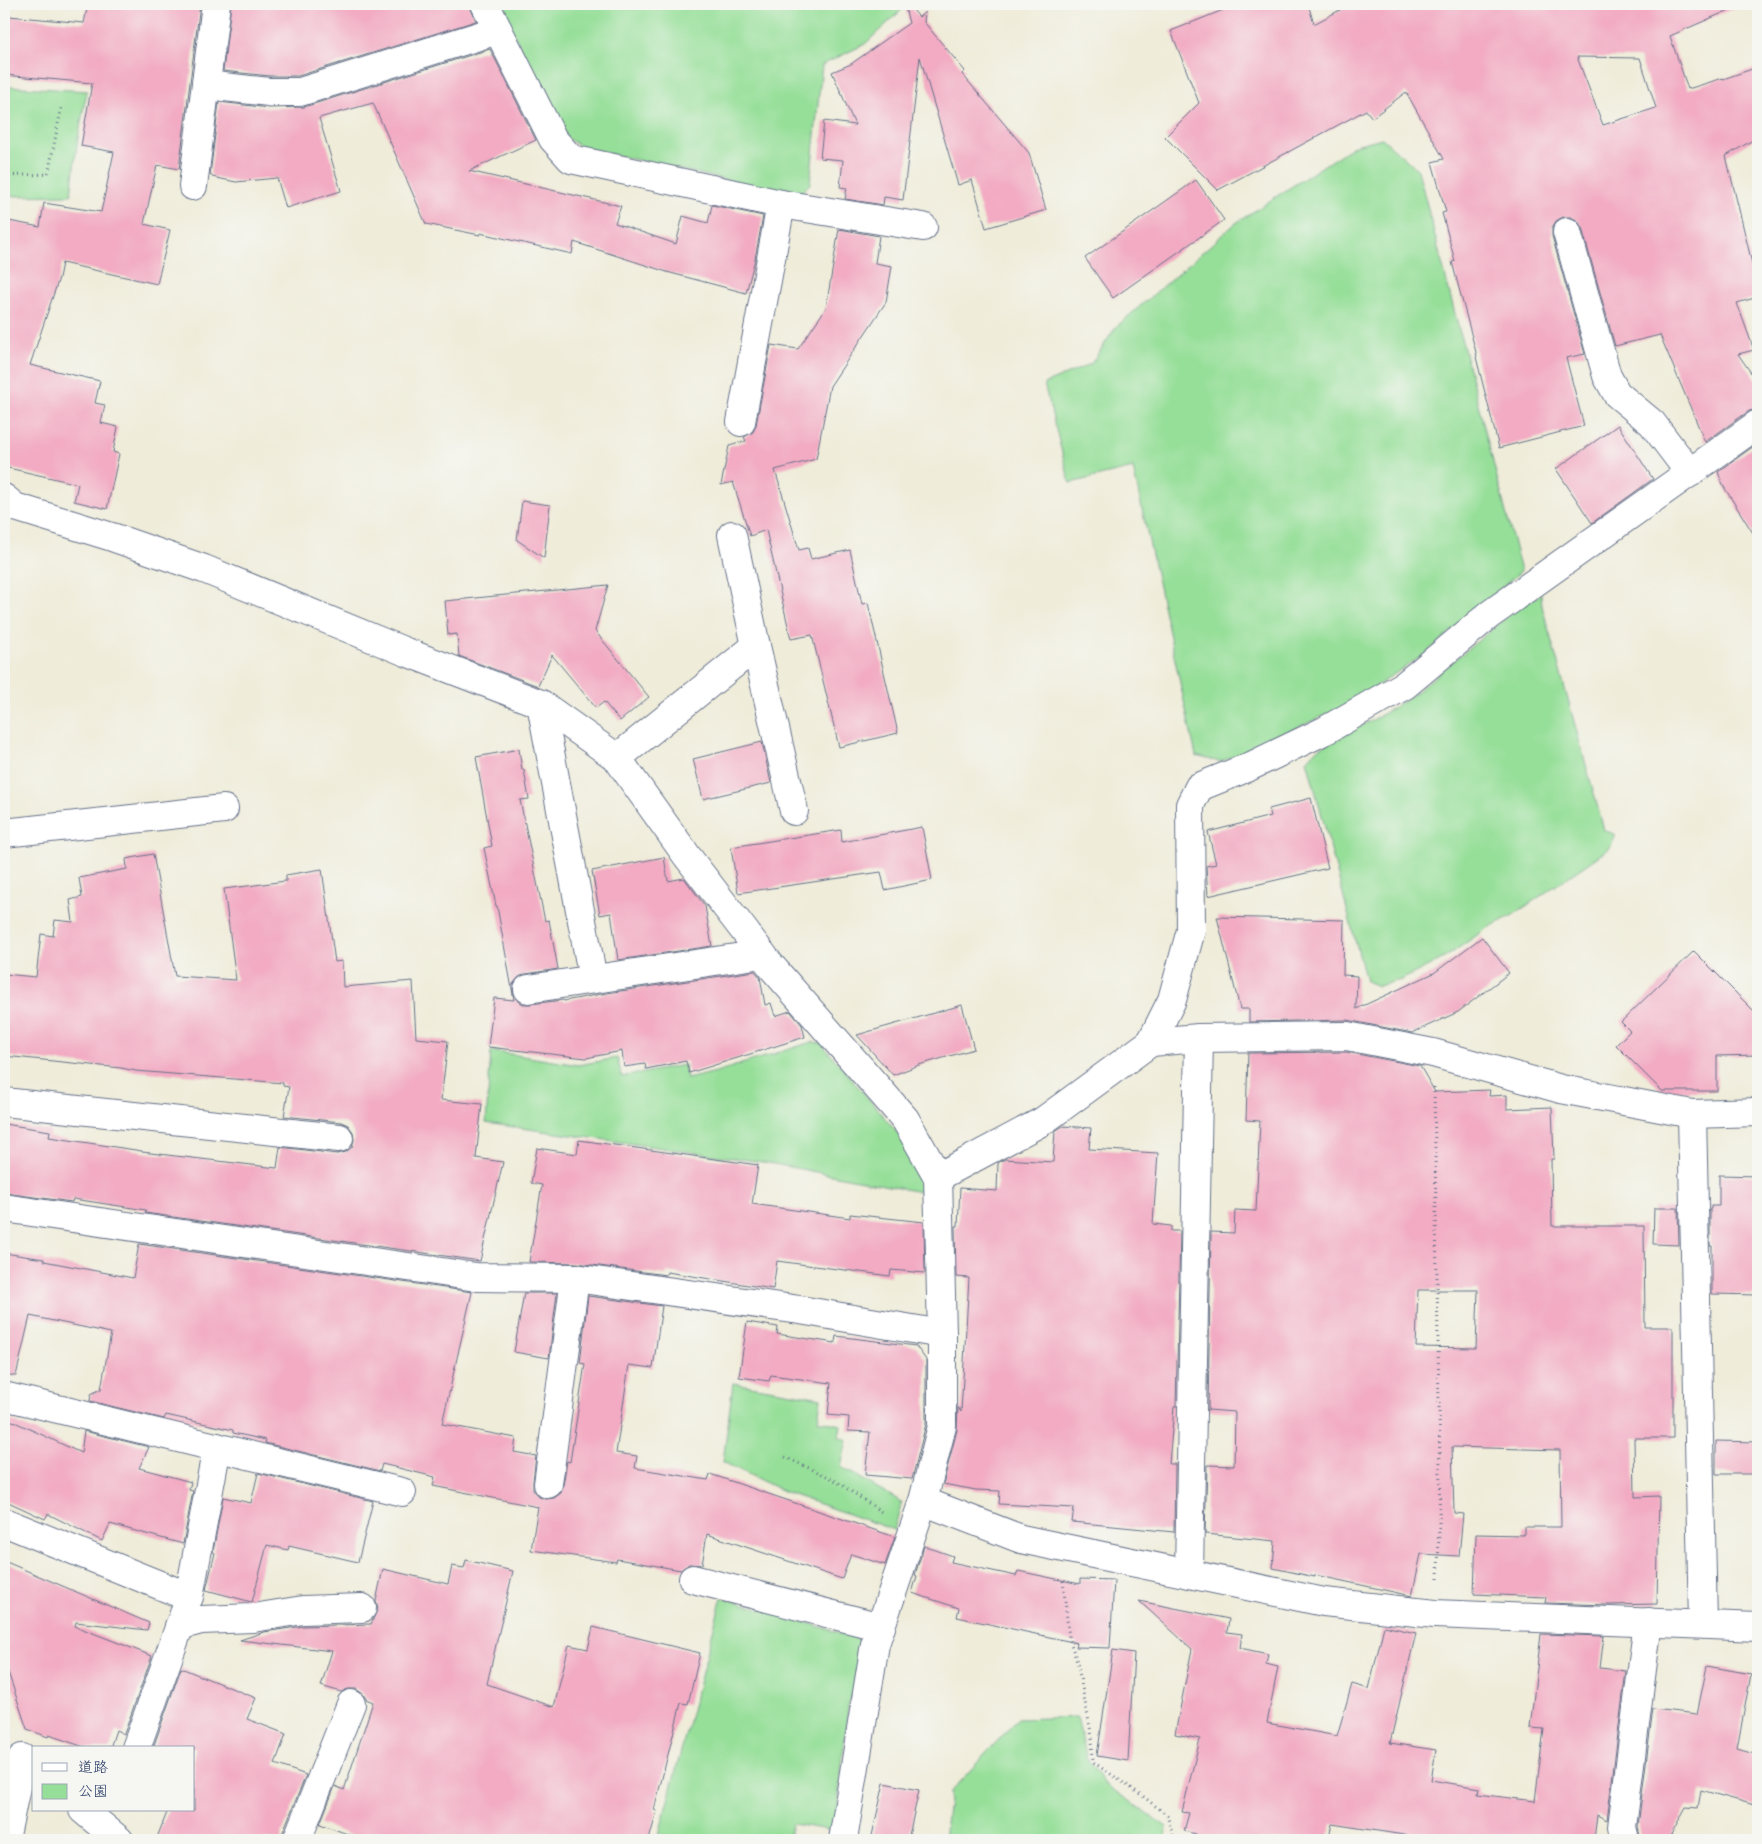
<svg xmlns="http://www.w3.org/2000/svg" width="1762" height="1844" viewBox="0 0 1762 1844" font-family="'Comic Neue','Klee One',sans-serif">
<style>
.green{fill:#96df99;stroke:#58877c}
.building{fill:#f2abc3;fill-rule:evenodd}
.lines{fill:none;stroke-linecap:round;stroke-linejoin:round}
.minor-casing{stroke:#657189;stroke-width:30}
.path{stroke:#657189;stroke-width:3;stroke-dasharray:1 4;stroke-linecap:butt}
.minor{stroke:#fff;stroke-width:28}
</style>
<rect width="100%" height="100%" fill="#f6f6f2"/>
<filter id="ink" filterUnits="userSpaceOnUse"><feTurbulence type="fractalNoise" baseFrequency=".02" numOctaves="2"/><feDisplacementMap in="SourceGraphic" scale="10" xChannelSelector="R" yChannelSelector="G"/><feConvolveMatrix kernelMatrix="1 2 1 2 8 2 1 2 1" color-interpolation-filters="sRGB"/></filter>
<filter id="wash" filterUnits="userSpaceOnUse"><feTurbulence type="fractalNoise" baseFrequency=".0096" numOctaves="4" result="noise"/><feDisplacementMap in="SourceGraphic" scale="20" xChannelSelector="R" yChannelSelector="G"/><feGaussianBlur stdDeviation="1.12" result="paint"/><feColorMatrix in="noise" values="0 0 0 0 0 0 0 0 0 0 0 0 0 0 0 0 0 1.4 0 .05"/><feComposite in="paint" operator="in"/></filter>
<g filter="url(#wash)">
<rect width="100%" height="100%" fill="#efecd9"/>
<g class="green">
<path d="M498,4H908L865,44L822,65L810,184L798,196L584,148L568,139Z"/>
<path d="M4,86L87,91L77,144L71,195L4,196Z"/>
<path d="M1382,138L1418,170L1521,571L1425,654L1346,706L1220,762L1196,756L1133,468L1070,483L1044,384L1091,364L1116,327L1236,223L1355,145Z"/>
<path d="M1541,594L1542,606L1604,830L1616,835L1610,848L1513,915L1486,929L1444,958L1401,980L1378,986L1366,981L1307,760L1317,749L1378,717L1411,696L1513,612Z"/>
<path d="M812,1042L821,1043L913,1151L920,1166L925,1193L769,1163L486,1123L491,1051L578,1065L617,1058L622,1077L684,1065L687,1079L716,1072Z"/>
<path d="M733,1383L821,1398L818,1420L841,1425L839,1437L847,1440L841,1467L902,1502L894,1530L785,1492L723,1462Z"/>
<path d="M722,1597L860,1639L862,1649L848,1708L835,1831L792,1824L788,1840H688L659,1834Z"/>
<path d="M1077,1717L1087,1759L1105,1784L1166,1827L1165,1840H944L950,1792L1018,1719Z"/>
</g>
<g id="blocks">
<g class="building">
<path d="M88,4H200L179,169L157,165L144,224L170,230L157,284L62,263L59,278L30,365L100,381L95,403L105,405L101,423L118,427L113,452L119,454L107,509L74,501L78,484L4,467V220L40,227L44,203L101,212L114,152L81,146L92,83L4,75L9,16L84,23Z"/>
<path d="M231,4H469L476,21L298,76H270L223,71Z"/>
<path d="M904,4H908L919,17L925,12L924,22L965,71L962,74L1029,153L1046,210L986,228L972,180L958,185L920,57L903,200L884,197L883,205L845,199L847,188L840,187L843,160L820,158L824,121L855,125L832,72L851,64L909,23Z"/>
<path d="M1238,4H1308L1314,24L1351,4H1743L1670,36L1688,89L1723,78V79L1758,67V137L1726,156L1758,288V297L1737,303L1754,350L1738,354L1758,383V409L1749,411L1705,442L1660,335L1615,346L1582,228L1578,221L1571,217H1563L1556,221L1552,228V236L1585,354L1566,358L1584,426L1499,448L1476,357L1477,356L1452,262L1455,261L1442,213L1446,212L1432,162L1444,159L1406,92L1372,118L1366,110L1218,190L1165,137L1199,103L1171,31ZM1577,57L1640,58L1656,108L1603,125Z"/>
<path d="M490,49L536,140L469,171L621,206L615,223L676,244L683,216L708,223L712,205L763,216L755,259L746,293L667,272L574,242L572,254L480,233V235L426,224L373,103L319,118L341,191L286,208L277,178L236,182L212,177V175H210L219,102L269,108L304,107Z"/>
<path d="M1196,180L1224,220L1113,298L1085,258Z"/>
<path d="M839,229L879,236L875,263L892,266L886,302L830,386L816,459L775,470L799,550L808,548L811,559L850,550L862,604L868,603L898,733L839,747L812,635L791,639L766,530L750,536L733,482L721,485L729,446L746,441L744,437L753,432L756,425L771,345L798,349L826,308Z"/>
<path d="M1618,425L1653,479L1592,523L1556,469Z"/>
<path d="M1758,443V541L1724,487L1718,472Z"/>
<path d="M522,501L550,505L544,558L517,540Z"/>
<path d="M608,585L595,631L649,697L620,721L604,702L596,708L552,655L538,686L459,656L457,634L448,635L445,601Z"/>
<path d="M762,742L771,783L703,799L693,759Z"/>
<path d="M519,749L522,770H524L529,799L520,800L545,921L549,920L558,969L526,974L519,977L513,984V992L516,999L523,1004H530L563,1000L564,1001L607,993L755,971L760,977L765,1005L771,1003L775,1016L790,1011L802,1025L805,1037L689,1073L686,1061L646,1069L645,1064L624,1067L622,1051L586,1058L488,1047L494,998L514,1000L497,906H496L484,848L492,846L476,757Z"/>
<path d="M1311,798L1328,868L1208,896L1206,866L1216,864L1208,832L1271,816L1269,809Z"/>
<path d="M922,827L932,880L885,890L881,872L738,893L731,847L841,830L842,842Z"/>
<path d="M153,854L175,976L236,980L224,889L286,881V875L322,869L335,962L342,961L343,987L413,981L416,1038L448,1041L441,1100L482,1104L476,1158L503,1162L480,1261L145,1213L146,1210L73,1199L72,1202L4,1193V1124L50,1131L49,1137L142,1151V1152L277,1168L280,1147L337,1154L346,1152L352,1147L354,1140L353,1132L348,1125L341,1122L284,1116L289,1087L283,1086V1083L136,1071L121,1068L4,1056V974L36,977L41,934L53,936L55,920L73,922L70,900L82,897L79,878L127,869L126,859Z"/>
<path d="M664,857L668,881L684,878L705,906L712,946L618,960L611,913L600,915L592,871Z"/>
<path d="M1217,917L1344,920L1343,975L1357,976L1356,1009L1434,973L1482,937L1509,973L1458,1012L1412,1033L1347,1020L1249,1022V1009H1240Z"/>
<path d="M1694,951L1758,1015V1055L1717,1056V1091H1662L1616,1045L1630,1031L1621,1022Z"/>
<path d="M962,1005L974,1049L919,1065L893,1075L857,1035Z"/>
<path d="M1346,1052L1420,1066L1435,1092L1490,1090L1489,1096L1507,1095V1109L1552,1107L1554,1159H1551L1552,1226H1644L1645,1327H1673V1438H1634L1635,1497L1659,1496L1657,1604L1608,1605L1545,1603L1546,1597L1474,1594L1476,1534L1524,1535V1527H1561L1560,1450L1452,1447L1454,1513L1463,1514L1459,1556L1421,1554L1412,1596L1315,1575V1577L1273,1568L1275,1541L1205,1534L1207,1465L1234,1466L1235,1412L1208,1410L1211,1232L1234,1233L1235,1210L1256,1211L1260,1121L1246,1120L1248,1053ZM1418,1290H1478L1476,1348L1416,1347Z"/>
<path d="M1063,1126L1091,1128L1089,1149L1158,1153L1153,1224L1171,1226V1231H1180L1176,1407H1174L1169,1464H1175L1174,1532L1072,1522L1074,1508L999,1504L1000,1491L976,1490L943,1484L957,1430L958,1407L961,1412L969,1278L956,1277L955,1226H958L960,1188L997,1191L998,1163L1005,1159L1053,1162L1055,1131Z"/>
<path d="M579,1140L758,1165L752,1204L850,1218V1214L924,1222L925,1273L891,1270L890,1276L777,1261L773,1289L667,1272L666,1275L577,1263L529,1262L542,1185L531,1183L537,1148L577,1154Z"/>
<path d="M1719,1175L1758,1176V1295L1712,1294V1246H1710V1209H1711V1206H1719Z"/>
<path d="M1654,1208H1678L1679,1245L1653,1244Z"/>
<path d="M139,1244L472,1292L442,1424L516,1438L514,1452L536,1456L533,1482V1490L539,1497L546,1499L554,1498L561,1493L563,1486L567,1461L570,1462L585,1364L580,1363L588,1296L662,1306L653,1368L629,1365L616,1453L637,1456L635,1468L708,1480L710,1474L895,1537L885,1565L851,1554L842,1579L707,1534L702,1565L689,1564L681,1570L617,1559L616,1562L531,1550L538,1507L433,1486L435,1477L382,1464L380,1471L265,1443L266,1440L233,1433V1430L166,1415L164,1419L90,1401L91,1394L101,1389L111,1333L30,1316L16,1376L4,1374V1253L44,1259V1261L133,1278Z"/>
<path d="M524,1293H557L549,1358L514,1352Z"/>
<path d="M747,1322L778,1327L777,1334L835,1343L836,1336L916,1346L926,1360V1424L912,1479L865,1475L870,1432L848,1431L849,1417L828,1415L831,1383L771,1375L769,1381L739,1377Z"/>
<path d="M4,1417L81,1453L84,1431L149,1447L139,1468L191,1482L189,1490L193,1491L183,1544L110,1524L102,1541L48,1514L45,1519L4,1500Z"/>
<path d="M1716,1441L1758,1442V1474H1716Z"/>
<path d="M258,1473L373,1501L358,1562L289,1546L288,1550L267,1545L252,1602L206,1590L215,1553L213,1552L223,1497L251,1503Z"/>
<path d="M924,1546L953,1556L951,1562L1016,1576L1018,1571L1080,1584V1579L1114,1580L1110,1648L1076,1647L1077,1643L957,1617L959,1608L912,1593L917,1576L915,1575Z"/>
<path d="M466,1560L513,1571L487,1684L554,1707L569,1645L588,1649L593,1627L700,1653L688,1704L681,1703L654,1810L657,1811L649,1840H364L320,1824L335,1786L344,1790L373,1702L366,1699L363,1694L356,1689H348L341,1692L321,1686L332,1651L240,1640L264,1632L304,1626L371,1624L378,1608L376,1601L383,1569L448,1584L452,1566L464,1568Z"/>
<path d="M4,1561L149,1623L147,1630L76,1622L75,1626L152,1656L124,1734L116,1730L110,1748H87L49,1735L48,1737L27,1729L4,1660Z"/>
<path d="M1139,1601L1229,1619L1227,1632L1242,1634L1240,1648L1268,1654L1266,1664L1278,1667L1267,1723L1337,1736L1352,1684L1369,1689L1384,1626L1416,1633L1390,1743L1436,1750L1431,1780L1479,1788L1478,1794L1535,1801L1544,1729L1530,1728L1541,1634L1604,1636L1600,1668L1626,1671L1607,1820L1597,1815L1594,1840H1437L1332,1824L1328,1840H1195L1196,1834L1184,1831L1189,1813L1182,1812L1200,1739L1175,1734L1192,1649Z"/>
<path d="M1113,1650L1134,1653L1128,1761L1097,1756Z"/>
<path d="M1707,1666L1751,1674L1737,1749L1758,1755V1806L1701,1790L1698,1808L1686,1807L1668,1840H1647L1640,1837L1638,1826L1653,1709L1697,1714Z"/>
<path d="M181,1668L256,1698L247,1719L286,1734L275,1764L306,1775L282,1834V1840H156L168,1810H194V1748H160L154,1745Z"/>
<path d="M884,1783L919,1790L908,1840H871Z"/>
</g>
</g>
</g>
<g filter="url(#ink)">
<use href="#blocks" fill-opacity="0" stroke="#657189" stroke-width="1"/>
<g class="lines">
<defs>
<g id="minor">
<path d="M485,4L553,139L571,159L781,204L923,227"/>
<path d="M206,85L269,92H300L498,30"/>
<path d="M193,186L216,4"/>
<path d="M1567,232L1607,376L1617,394L1652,423L1690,473"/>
<path d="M741,422L781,204"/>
<path d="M4,498L15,507L112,537L204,569L406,652L541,704L617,758L687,856L772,967L905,1119L938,1177L942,1334V1426L923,1501L875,1644L843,1840"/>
<path d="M732,535L756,646L794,811"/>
<path d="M541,704L593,979"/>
<path d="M617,758L756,646"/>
<path d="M4,833L224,809"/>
<path d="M528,989L762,954"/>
<path d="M1151,1042L1199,1038L1347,1036L1433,1053L1561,1089L1692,1114L1758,1112"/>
<path d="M4,1102L339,1138"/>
<path d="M1692,1114L1703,1624"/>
<path d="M938,1177L1043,1121L1151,1042L1172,1000L1191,930L1190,805L1199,787L1251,766L1326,730L1405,685L1489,615L1758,424"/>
<path d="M4,1208L476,1277L575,1278L800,1310L942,1334"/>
<path d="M4,1396L402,1492"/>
<path d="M548,1484L575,1278"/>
<path d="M923,1501L1021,1539L1324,1602L1435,1614L1758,1627"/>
<path d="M4,1522L189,1597L217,1447"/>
<path d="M1189,1573L1199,1038"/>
<path d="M693,1579L881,1627"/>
<path d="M179,1626L201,1620L253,1618L303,1610L362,1608"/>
<path d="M136,1748L186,1608"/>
<path d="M83,1810L119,1840"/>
<path d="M5,1840L22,1758"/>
<path d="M297,1840L351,1704"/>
<path d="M1625,1840L1622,1827L1648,1622"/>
</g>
</defs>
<use href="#minor" class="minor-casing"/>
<g class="path">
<path d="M4,176L48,174L62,105"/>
<path d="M1434,1087L1440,1467L1438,1581"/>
<path d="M785,1457L833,1479L883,1513"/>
<path d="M1063,1581L1069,1638L1077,1662L1092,1737L1093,1762L1140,1794L1167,1815L1174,1840"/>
</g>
<use href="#minor" class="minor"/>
</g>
</g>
<rect width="1762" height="1844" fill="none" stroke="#f6f6f2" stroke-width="20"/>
<rect x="32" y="1746" width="162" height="65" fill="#f6f6f2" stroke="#9ea6b7"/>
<rect x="42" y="1763" width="25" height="8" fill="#ffffff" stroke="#9ea6b7"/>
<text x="78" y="1772" font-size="15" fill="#1b2f5e">道路</text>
<rect x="42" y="1784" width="25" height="15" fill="#96df99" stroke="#9ea6b7"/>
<text x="78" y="1796" font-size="15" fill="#1b2f5e">公園</text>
</svg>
